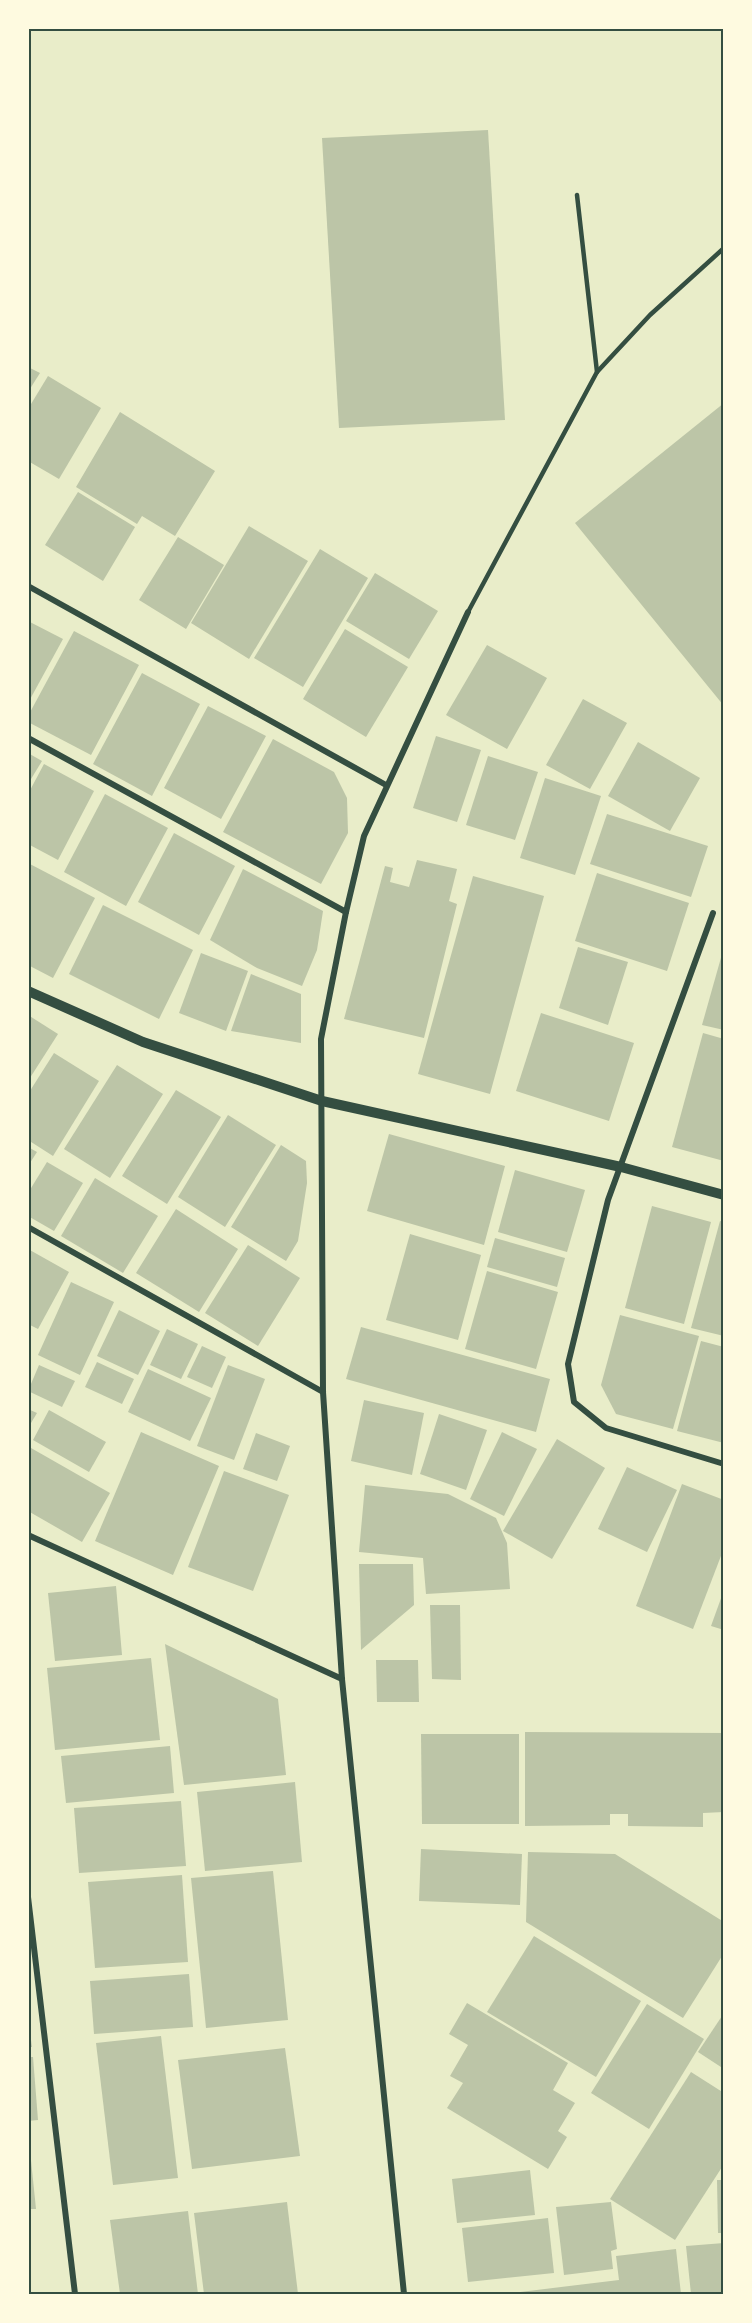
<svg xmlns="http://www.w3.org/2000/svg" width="752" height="2323" viewBox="0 0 752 2323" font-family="'Work Sans',sans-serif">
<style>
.building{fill:#bcc5a7}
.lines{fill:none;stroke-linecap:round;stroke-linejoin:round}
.service{stroke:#344e41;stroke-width:4.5}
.minor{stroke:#344e41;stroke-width:6}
.tertiary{stroke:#344e41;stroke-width:10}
.neatline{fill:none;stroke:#344e41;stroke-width:2}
</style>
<rect width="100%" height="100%" fill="#e9edc9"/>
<g class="building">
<path d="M488,130L505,420L339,428L322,138Z"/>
<path d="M28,367L40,373L28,392Z"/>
<path d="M48,376L101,408L59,479L28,461V409Z"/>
<path d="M724,403V706L575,523Z"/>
<path d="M120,412L215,471L175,536L142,516L137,524L76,487Z"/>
<path d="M78,492L135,527L103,581L45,545Z"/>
<path d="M249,526L308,561L249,659L191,623Z"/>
<path d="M178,537L224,565L186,629L139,600Z"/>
<path d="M320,549L368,578L303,687L254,658Z"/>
<path d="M375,573L438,611L409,659L346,621Z"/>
<path d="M28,621L63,639L28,703Z"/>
<path d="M345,629L408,667L366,737L303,699Z"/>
<path d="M74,631L139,665L91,755L28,722V716Z"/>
<path d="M487,645L547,678L507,749L446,715Z"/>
<path d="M142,673L200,704L152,796L93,764Z"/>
<path d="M583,699L627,723L590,789L546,765Z"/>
<path d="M208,706L266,736L221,819L164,788Z"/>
<path d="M436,736L481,750L457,822L413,808Z"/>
<path d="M273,739L334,772L347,798L348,833L321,884L223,832Z"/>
<path d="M638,742L700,778L670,831L608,796Z"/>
<path d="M28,753L42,761L28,784Z"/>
<path d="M488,756L538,772L515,840L466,825Z"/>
<path d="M44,764L94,791L58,860L28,844V794Z"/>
<path d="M545,778L601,796L575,875L520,858Z"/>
<path d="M105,794L168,828L126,906L64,872Z"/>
<path d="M607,814L708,846L691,897L590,864Z"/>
<path d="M174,833L235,866L199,935L138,902Z"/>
<path d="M417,860L457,869L449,901L457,904L424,1038L344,1019L385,866L393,868L390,882L409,887Z"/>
<path d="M28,863L95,898L53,978L28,965Z"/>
<path d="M243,869L323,911L317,950L302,986L257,968L210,940Z"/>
<path d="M597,873L689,903L667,971L575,941Z"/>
<path d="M473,876L544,896L490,1094L418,1074Z"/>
<path d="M103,905L193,950L159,1019L69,974Z"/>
<path d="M578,947L628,962L608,1025L559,1008Z"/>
<path d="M724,947V1030L702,1025Z"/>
<path d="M201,953L248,971L226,1031L179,1013Z"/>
<path d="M251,974L301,994V1043L231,1031Z"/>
<path d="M541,1013L634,1043L609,1121L516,1091Z"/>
<path d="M28,1015L58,1034L28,1081Z"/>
<path d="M703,1033L724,1039V1161L672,1147Z"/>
<path d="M54,1053L99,1081L53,1156L28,1140V1094Z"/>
<path d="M117,1065L163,1094L110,1178L64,1149Z"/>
<path d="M176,1090L221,1117L167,1204L122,1176Z"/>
<path d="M228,1115L276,1145L225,1227L178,1197Z"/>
<path d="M389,1134L505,1166L484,1245L367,1211Z"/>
<path d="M281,1145L306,1161L307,1183L298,1241L286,1261L231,1227Z"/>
<path d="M28,1147L37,1152L28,1166Z"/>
<path d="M47,1162L83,1183L54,1231L28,1216V1193Z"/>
<path d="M515,1170L585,1190L567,1252L498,1232Z"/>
<path d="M95,1178L158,1216L123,1273L61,1236Z"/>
<path d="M652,1206L711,1222L684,1324L625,1308Z"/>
<path d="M176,1209L238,1249L199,1312L136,1273Z"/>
<path d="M720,1221L724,1222V1336L691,1328Z"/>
<path d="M410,1234L481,1255L458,1340L386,1320Z"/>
<path d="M495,1238L565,1258L557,1287L487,1267Z"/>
<path d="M248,1245L300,1278L258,1346L205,1313Z"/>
<path d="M28,1249L69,1272L38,1329L28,1324Z"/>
<path d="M487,1271L558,1292L536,1369L465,1349Z"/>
<path d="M71,1282L114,1302L80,1375L38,1355Z"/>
<path d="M119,1310L160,1331L138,1375L97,1356Z"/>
<path d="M620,1315L699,1336L673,1429L616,1414L601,1385Z"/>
<path d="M361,1327L550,1379L536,1432L346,1379Z"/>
<path d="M167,1329L198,1344L181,1379L150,1365Z"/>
<path d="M701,1341L724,1347V1443L677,1431Z"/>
<path d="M202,1346L226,1357L212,1388L187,1377Z"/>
<path d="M97,1362L134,1379L122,1404L85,1387Z"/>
<path d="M39,1365L75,1381L62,1407L28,1391Z"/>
<path d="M228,1365L265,1379L234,1460L197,1446Z"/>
<path d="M148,1369L211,1398L190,1441L128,1412Z"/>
<path d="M364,1400L424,1413L412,1475L351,1461Z"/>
<path d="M28,1409L37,1413L28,1428Z"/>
<path d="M49,1410L106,1442L89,1472L33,1440Z"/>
<path d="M439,1414L487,1430L466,1490L420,1474Z"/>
<path d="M141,1432L219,1466L173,1575L95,1541Z"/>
<path d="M502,1432L537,1449L504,1516L470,1499Z"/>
<path d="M256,1433L290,1446L277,1481L243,1469Z"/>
<path d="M557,1439L605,1468L552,1559L503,1531Z"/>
<path d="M31,1448L110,1493L82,1542L28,1511Z"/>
<path d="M627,1467L677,1490L647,1552L598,1529Z"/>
<path d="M224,1471L289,1495L253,1591L188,1567Z"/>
<path d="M682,1484L724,1500V1548L693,1629L636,1606Z"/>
<path d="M365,1485L448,1494L496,1518L507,1543L510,1589L426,1594L423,1558L359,1552Z"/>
<path d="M359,1564H413L414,1605L361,1650Z"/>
<path d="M116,1586L122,1655L55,1661L48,1593Z"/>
<path d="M724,1590V1630L711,1626Z"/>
<path d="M430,1605H460L461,1680L432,1679Z"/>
<path d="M165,1644L278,1699L286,1775L184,1785Z"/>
<path d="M151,1658L160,1740L55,1750L47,1668Z"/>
<path d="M376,1660H418L419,1702H377Z"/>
<path d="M525,1732L724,1733V1812L703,1813V1827L628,1826V1814H610V1825L525,1826Z"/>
<path d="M421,1734H519V1824H422Z"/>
<path d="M170,1746L174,1793L66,1803L61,1756Z"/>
<path d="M295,1782L302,1862L205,1871L197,1792Z"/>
<path d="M181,1801L186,1866L79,1873L74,1808Z"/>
<path d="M421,1849L522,1854L520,1905L419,1901Z"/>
<path d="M528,1852L615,1854L724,1922V1953L683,2018L526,1922Z"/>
<path d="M273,1871L288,2020L206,2028L191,1878Z"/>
<path d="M182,1875L188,1962L95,1968L88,1882Z"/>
<path d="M534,1936L641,2001L596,2077L487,2012Z"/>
<path d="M189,1974L193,2027L94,2034L90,1981Z"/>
<path d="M467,2003L568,2063L553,2090L575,2103L558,2131L567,2137L548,2169L447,2108L463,2083L450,2076L468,2045L449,2034Z"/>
<path d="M647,2004L704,2039L649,2129L591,2093Z"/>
<path d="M724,2013V2069L698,2052Z"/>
<path d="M28,2018L32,2047H28Z"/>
<path d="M161,2036L178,2178L113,2185L96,2043Z"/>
<path d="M285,2048L300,2156L192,2169L178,2060Z"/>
<path d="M28,2057H33L38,2120L28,2121Z"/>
<path d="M691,2072L724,2093V2164L675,2240L610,2199Z"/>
<path d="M28,2131L36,2209H28Z"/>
<path d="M530,2170L535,2215L457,2223L452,2179Z"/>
<path d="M717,2180H724V2233H718Z"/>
<path d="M287,2202L298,2294H204L194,2213Z"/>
<path d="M611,2202L617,2249L611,2251L613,2269L564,2275L556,2207Z"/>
<path d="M188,2211L198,2294H120L110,2220Z"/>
<path d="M548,2218L554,2273L468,2282L462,2228Z"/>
<path d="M724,2243V2294H691L686,2246Z"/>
<path d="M676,2249L681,2294H503L619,2280L616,2256Z"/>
</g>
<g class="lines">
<g class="service">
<path d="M577,195L597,372"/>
<path d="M468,612L597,372L650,315L724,248"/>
</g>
<g class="minor">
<path d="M28,586L386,785"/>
<path d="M28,738L346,912"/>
<path d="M713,913L608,1200L568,1364L574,1402L606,1428L724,1464"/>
<path d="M28,1227L323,1392"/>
<path d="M28,1535L342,1679"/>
<path d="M28,1897L75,2294"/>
<path d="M404,2294L342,1679L323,1392L321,1039L346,912L364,836L468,612"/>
</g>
<path class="tertiary" d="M28,991L143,1042L322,1101L621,1167L724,1195"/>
</g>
<rect width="752" height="2323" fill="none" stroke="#fefae0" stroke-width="60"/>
<rect x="30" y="30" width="692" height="2263" class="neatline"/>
</svg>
